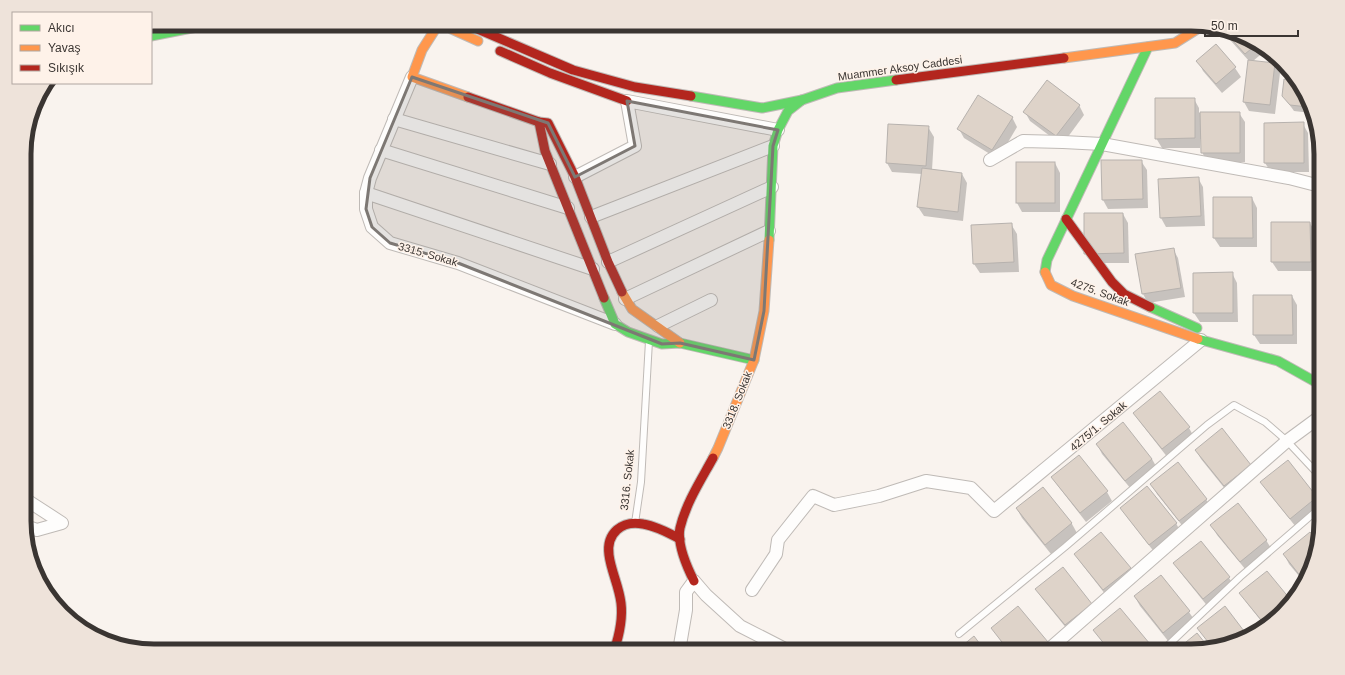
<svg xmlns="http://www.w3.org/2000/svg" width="1345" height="675" viewBox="0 0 1345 675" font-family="Helvetica,sans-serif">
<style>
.shadow{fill:#0003}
.building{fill:#ded3c9;stroke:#b7b2ae}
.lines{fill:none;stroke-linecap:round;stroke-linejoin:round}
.lane-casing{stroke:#bfbab6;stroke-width:8}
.street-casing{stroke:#bfbab6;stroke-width:14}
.fast-casing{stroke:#bfbab6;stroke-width:11}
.slow-casing{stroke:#bfbab6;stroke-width:11}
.jam-casing{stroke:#bfbab6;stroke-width:11}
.lane{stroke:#fefdfc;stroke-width:6}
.street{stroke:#fefdfc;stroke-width:12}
.fast{stroke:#63d668;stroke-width:9}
.slow{stroke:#ff974d;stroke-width:9}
.jam{stroke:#b3261e;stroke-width:9}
.marked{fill:#7d7874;fill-opacity:0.2;stroke:#7d7874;stroke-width:3;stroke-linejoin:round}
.labels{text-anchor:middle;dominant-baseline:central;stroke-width:3;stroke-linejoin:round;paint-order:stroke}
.street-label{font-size:11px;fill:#3a3532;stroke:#fef2e9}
.rim{fill:none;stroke:#3a3532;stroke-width:5}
</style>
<rect width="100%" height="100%" fill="#f9f3ee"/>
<g class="shadow">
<path d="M1226,32L1249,37L1265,51L1253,61L1274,64L1280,73L1275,114L1249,111L1244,102L1249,61L1231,41Z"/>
<path d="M1216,45L1235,68L1241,77L1222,93L1203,71L1198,61Z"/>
<path d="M1299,82L1311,113L1294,111L1283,96Z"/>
<path d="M1194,99L1199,108V113H1239L1245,122V162H1207L1202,152V139H1200V148H1162L1156,138Z"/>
<path d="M1079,105L1084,115L1062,145L1030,121L1025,112Z"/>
<path d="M1012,117L1017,127L998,159L964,138L959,129Z"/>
<path d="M1303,124L1308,133L1309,172H1271L1265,163Z"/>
<path d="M928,127L934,137L932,170L962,174L967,183L963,221L924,216L918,207L922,174L892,172L887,163Z"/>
<path d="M1141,161L1147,170L1148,208L1108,209L1103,200Z"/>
<path d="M1055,163L1060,173V212H1022L1017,203Z"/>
<path d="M1198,178L1203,187L1205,226L1166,227L1161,218L1159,180Z"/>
<path d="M1252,198L1257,208V247H1220L1214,238Z"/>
<path d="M1123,214L1128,223L1129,263H1091Z"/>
<path d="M1272,223H1310L1315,232L1316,271H1278L1272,262Z"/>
<path d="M1011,224L1017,234L1019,272L980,273L974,264Z"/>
<path d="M1173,249L1178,258L1185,297L1148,303L1143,294Z"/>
<path d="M1232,273L1237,283L1238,322H1200L1194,313Z"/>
<path d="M1292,296L1297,305V344H1260L1254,335Z"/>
<path d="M1160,392L1189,428L1194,437L1168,458L1140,422L1134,413Z"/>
<path d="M1097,444L1152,459L1157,468L1131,489L1102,454Z"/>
<path d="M1196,450L1250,465L1230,495L1201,459Z"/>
<path d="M1079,456L1107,492L1112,501L1086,522L1058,486L1052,477Z"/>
<path d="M1262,482L1316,497L1321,505L1296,527L1267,491Z"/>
<path d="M1151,484L1206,499L1211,509L1185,529L1157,494Z"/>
<path d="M1043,488L1072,524L1077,533L1051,554L1022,518L1017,509Z"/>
<path d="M1121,508L1176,523L1181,533L1155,553L1127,517Z"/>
<path d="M1212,525L1266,540L1272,550L1246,570L1217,535Z"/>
<path d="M1201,542L1229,578L1235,587L1209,608L1180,572L1175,563Z"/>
<path d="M1075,554L1130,569L1135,578L1109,599L1081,563Z"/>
<path d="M1284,554L1308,579L1304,582L1289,564Z"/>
<path d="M1161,576L1189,612L1195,621L1169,642L1140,606L1135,597Z"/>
<path d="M1037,589L1091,604L1071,634L1042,598Z"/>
<path d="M1241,593L1289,600L1266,627L1246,602Z"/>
<path d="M992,628L1047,643L1051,651H1008L998,637Z"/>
<path d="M1094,630L1149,645L1152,651H1109Z"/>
</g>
<g class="building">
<path d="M1225,32L1249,37L1257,44L1245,54Z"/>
<path d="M1216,44L1236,67L1216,84L1196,61Z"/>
<path d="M1248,60L1275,63L1270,105L1243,102Z"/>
<path d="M1284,79L1299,81L1308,107L1290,105L1282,96Z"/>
<path d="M1047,80L1080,105L1056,136L1023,112Z"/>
<path d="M978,95L1013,117L992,150L957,129Z"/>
<path d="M1155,98H1195V138L1155,139Z"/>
<path d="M1200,112H1240V153H1201Z"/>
<path d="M1304,122V163H1264V123Z"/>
<path d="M888,124L929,126L926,166L886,163Z"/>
<rect x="1314" y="140" width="6" height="41"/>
<path d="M1101,160H1142L1143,199L1102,200Z"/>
<rect x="1016" y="162" width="39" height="41"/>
<path d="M922,168L962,173L958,212L917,207Z"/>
<path d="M1199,177L1201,216L1160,218L1158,179Z"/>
<path d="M1213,197H1252L1253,238H1213Z"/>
<path d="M1084,213H1123L1124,253L1084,254Z"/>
<path d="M1271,222H1310L1311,262H1271Z"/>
<path d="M1012,223L1014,262L973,264L971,225Z"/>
<path d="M1174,248L1181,288L1142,294L1135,254Z"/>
<path d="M1233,272V313H1193V273Z"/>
<path d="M1253,295H1292L1293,335H1253Z"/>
<path d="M1160,391L1190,427L1162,449L1133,413Z"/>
<path d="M1123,422L1152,459L1125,481L1096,444Z"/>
<path d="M1222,428L1251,465L1224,486L1195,450Z"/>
<path d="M1079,455L1108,491L1080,513L1051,477Z"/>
<path d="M1288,460L1317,497L1290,519L1260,482Z"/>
<path d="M1178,462L1207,499L1179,521L1150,484Z"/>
<path d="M1147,486L1177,523L1149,545L1120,508Z"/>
<path d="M1043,487L1072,523L1045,545L1016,508Z"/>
<path d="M1238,503L1267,540L1240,562L1210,525Z"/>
<path d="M1101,532L1131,568L1103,590L1074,554Z"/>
<path d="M1310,532L1317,540L1308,579L1305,582L1283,554Z"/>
<path d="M1201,541L1230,577L1203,599L1173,563Z"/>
<path d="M1063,567L1092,604L1065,625L1035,589Z"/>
<path d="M1267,571L1290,599L1266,626L1239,593Z"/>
<path d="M1161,575L1190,611L1163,633L1134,596Z"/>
<path d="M1018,606L1048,642L1037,651H1009L991,628Z"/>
<path d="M1225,606L1247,635L1212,647L1197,628Z"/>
<path d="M1120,608L1150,644L1141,651H1110L1093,630Z"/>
<path d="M1197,633L1209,648L1200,651H1175Z"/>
<path d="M974,636L985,651H956Z"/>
</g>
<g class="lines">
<defs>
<g id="lane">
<path d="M635,523L641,482L649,341"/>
<path d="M959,634L1065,547L1207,425L1234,405L1265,422L1287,441L1315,471L1321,476"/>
<path d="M1162,651L1240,577L1321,507"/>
</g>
<g id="street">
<path d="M412,77L370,178L366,193V209L372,227L390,243L458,263L615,324"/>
<path d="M394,119L550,164"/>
<path d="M381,150L568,208"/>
<path d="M990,160L1023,141L1063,142L1102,144L1289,178L1320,186"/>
<path d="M575,177L635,146L627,101L778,130"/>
<path d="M366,193L593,269"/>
<path d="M591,217L773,146"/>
<path d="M608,262L772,187"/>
<path d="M625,299L769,231"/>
<path d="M658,326L711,300"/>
<path d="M25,499L62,523L37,530L25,526"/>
<path d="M752,590L776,554L778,540L813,496L834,505L879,496L926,481L971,488L994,511L1201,340"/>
<path d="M679,651L686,610V592L694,581L706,595L740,626L789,651"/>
<path d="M1047,651L1287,441L1321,416"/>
</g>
<g id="fast">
<path d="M151,36L212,24"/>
<path d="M691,96L762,108L802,100L837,88L896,80"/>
<path d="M769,240L773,146L778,130L788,111L802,100"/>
<path d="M1045,272L1047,260L1148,47"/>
<path d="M604,298L615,324L628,332L662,344L680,343L754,360"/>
<path d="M1150,307L1197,328"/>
<path d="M1198,339L1278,361L1321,385"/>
</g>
<g id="slow">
<path d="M1064,58L1175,43L1202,26"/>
<path d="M468,97L412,77L422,50L436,28H449L478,41"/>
<path d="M1045,272L1051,285L1073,296L1198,339"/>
<path d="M622,292L632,309L680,343"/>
<path d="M713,458L718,448L754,360L764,311L769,240"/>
</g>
<g id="jam">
<path d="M466,24L573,70L635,87L691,96"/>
<path d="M500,51L550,73L627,101"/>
<path d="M896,80L1064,58"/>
<path d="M468,97L539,122L548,123L575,177L608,262L622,292"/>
<path d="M539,122L545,151L604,298"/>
<path d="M1066,219L1112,282L1124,294L1150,307"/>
<path d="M694,581C687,567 677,543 680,528C686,503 701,480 713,458"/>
<path d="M614,651C619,636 623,619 621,603C619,586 611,571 609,555C606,533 622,520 643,524C656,526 669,533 680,539"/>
</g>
</defs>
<use href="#lane" class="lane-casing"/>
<use href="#street" class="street-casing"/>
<use href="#fast" class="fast-casing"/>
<use href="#slow" class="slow-casing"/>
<use href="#jam" class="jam-casing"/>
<use href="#lane" class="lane"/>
<use href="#street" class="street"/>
<use href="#fast" class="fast"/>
<use href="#slow" class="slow"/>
<use href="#jam" class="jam"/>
</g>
<path class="marked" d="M412,77L548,123L575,177L635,146L627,101L778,130L773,146L764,311L754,360L680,343L662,344L458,263L390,243L372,227L366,209L370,178Z"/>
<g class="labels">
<g class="street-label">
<text transform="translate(900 68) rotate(-8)">Muammer Aksoy Caddesi</text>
<text transform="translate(428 254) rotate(16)">3315. Sokak</text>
<text transform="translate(1100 292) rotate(20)">4275. Sokak</text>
<text transform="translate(737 400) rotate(-68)">3318. Sokak</text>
<text transform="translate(1098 426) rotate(-40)">4275/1. Sokak</text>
<text transform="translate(627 480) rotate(-84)">3316. Sokak</text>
</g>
</g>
<path d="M0 0H1345V675H0ZM154 31H1191A123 123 0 0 1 1314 154V521A123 123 0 0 1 1191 644H154A123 123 0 0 1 31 521V154A123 123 0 0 1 154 31Z" fill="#eee3da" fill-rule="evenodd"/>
<path class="rim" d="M154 31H1191A123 123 0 0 1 1314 154V521A123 123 0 0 1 1191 644H154A123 123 0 0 1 31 521V154A123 123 0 0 1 154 31Z"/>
<rect x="12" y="12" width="140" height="72" fill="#fef2e9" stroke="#b0a6a0"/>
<rect x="20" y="25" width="20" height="6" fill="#63d668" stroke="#b0a6a0"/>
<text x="48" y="32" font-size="12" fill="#3a3532">Akıcı</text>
<rect x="20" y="45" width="20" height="6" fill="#ff974d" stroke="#b0a6a0"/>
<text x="48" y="52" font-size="12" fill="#3a3532">Yavaş</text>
<rect x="20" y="65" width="20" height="6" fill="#b3261e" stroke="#b0a6a0"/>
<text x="48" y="72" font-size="12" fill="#3a3532">Sıkışık</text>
<path d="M1205 30v6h93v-6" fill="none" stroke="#3a3532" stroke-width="2"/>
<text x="1211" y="30" font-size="12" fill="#3a3532" stroke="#fef2e9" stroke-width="3" paint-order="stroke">50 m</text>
</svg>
